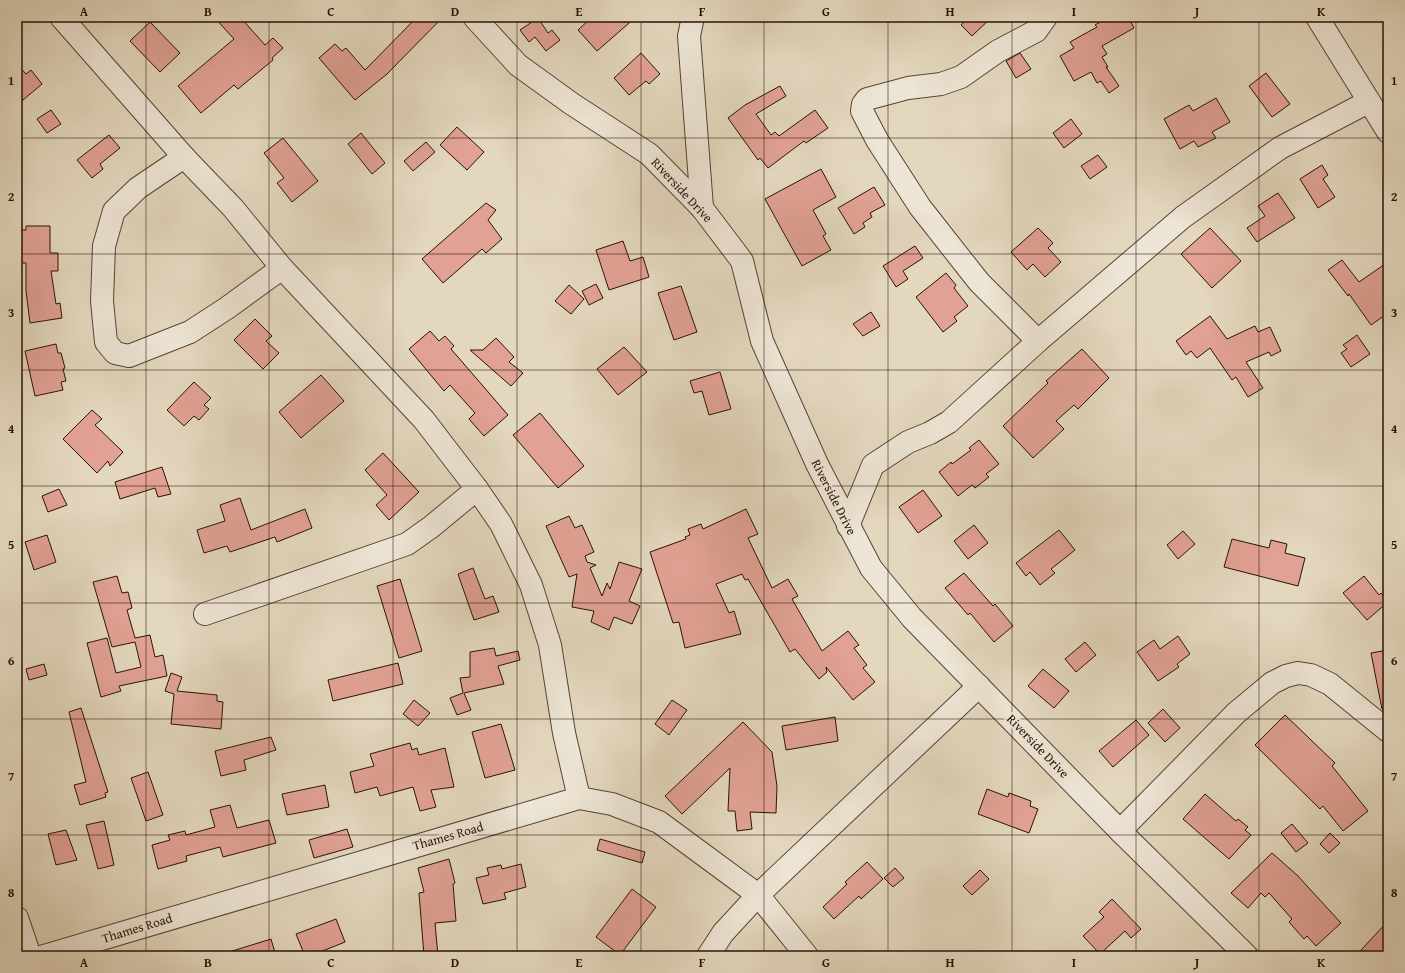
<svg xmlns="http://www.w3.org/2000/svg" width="1405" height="973" viewBox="0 0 1405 973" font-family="'Gentium Book Plus',serif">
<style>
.building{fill:#e1a194;stroke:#291207}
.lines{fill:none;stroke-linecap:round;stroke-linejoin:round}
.minor-casing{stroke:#584335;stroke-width:24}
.minor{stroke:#ede5d5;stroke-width:22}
.grid{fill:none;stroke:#291207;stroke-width:1;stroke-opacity:0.55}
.labels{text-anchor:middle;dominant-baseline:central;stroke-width:4;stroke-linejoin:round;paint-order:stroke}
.street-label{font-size:13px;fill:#291207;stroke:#ede5d5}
.neatline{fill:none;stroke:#291207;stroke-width:1.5}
.grid-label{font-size:13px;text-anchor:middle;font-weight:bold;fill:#291207}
</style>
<rect width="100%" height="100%" fill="#e3d7be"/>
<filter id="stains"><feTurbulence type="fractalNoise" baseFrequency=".005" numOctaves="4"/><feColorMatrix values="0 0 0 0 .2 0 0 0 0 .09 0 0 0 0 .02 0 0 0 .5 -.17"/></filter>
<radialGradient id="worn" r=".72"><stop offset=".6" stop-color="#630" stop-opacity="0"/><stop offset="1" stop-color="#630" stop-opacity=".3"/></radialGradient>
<g class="building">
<path d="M214,17H240L265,45L273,38L283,48L272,58L273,60L238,89L234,85L201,113L178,86L234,39Z"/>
<path d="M417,17H443L387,74L355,100L319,58L335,44L342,51L346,48L365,70Z"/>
<path d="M592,17H636L597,51L578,30Z"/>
<path d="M969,17H992L972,36L961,25Z"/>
<path d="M1109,17H1128L1134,28L1102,46L1107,54L1102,57L1108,67H1106L1119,86L1109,93L1101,81L1097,83L1091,72L1074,81L1060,56L1074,48L1070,42L1097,27L1095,25Z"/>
<path d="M538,18L548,33L552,30L560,40L546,51L535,37L529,42L520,30Z"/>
<path d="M150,22L180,53L160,72L130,41Z"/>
<path d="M641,53L660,74L649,84L646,81L629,95L614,78Z"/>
<path d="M1020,53L1031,69L1016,78L1006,61Z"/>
<path d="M17,64L26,74L31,70L42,84L17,105Z"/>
<path d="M1266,73L1290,104L1272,117L1249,86Z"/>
<path d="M780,86L786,96L756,114L771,135L775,132L779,136L815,110L828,128L806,143L804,141L768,168L760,158L758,160L728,118L745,105Z"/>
<path d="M1216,98L1230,122L1212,132L1216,138L1198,147L1194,141L1180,149L1164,119L1189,105L1193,111Z"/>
<path d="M51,110L61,124L47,133L37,119Z"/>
<path d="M1071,119L1082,134L1064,148L1053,133Z"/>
<path d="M457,127L484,152L467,170L440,145Z"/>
<path d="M361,133L385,163L372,174L348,144Z"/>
<path d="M109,135L120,148L100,164L103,169L92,178L77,160Z"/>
<path d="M283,138L318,181L292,202L277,183L284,178L264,153Z"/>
<path d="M426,142L435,152L413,171L404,161Z"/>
<path d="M1098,155L1107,167L1090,179L1081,166Z"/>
<path d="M1322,165L1328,175L1323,179L1335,197L1318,208L1300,179Z"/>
<path d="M821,169L836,197L813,210L826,234L823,236L831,250L802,266L765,199Z"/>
<path d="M874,187L885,205L870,213L872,217L863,223L865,227L854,234L838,208Z"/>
<path d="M1278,193L1295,218L1257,242L1247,228L1265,216L1258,206Z"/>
<path d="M486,203L496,210L488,220L502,239L486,253L482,249L443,283L422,259Z"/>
<path d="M26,226H50V253H58V271H51L56,304L60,303L62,318L30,323L26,291V263H17V230H26Z"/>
<path d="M1038,228L1053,243L1048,248L1061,262L1045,277L1033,264L1027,270L1011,252Z"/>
<path d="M1210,228L1241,261L1212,288L1181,254Z"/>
<path d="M623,241L630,261L643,257L649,277L609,290L596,250Z"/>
<path d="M915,246L923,258L903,271L908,279L896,287L883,266Z"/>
<path d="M1342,260L1359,282L1388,262V313L1371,325L1349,294L1348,296L1328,270Z"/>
<path d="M946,273L956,285L954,288L968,306L954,317L957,321L943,332L916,297Z"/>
<path d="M596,284L603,298L589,305L582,291Z"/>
<path d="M569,285L584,299L571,314L555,301Z"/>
<path d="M681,286L697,332L674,340L658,293Z"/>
<path d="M871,312L880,326L863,336L853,324Z"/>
<path d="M1210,316L1227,339L1255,326L1258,332L1270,327L1281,351L1271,356L1269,352L1246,362L1263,388L1248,397L1236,377L1232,380L1210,348L1197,358L1191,351L1186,355L1176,341Z"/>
<path d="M255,319L272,336L266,341L279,353L263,369L234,340Z"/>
<path d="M430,331L439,341L445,336L454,346L451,349L508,415L484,436L469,419L475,413L450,385L444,391L409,349Z"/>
<path d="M1357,335L1370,354L1351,367L1341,353L1347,349L1343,345Z"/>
<path d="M496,338L514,357L509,362L523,373L511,386L470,350H483Z"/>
<path d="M56,344L58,353H61L65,368L63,369L66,381L61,382L63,390L35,396L25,351Z"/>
<path d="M624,347L647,372L618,395L597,369Z"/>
<path d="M1082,349L1109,378L1078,409L1074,405L1056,421L1064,429L1033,458L1003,426L1048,383L1046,381Z"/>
<path d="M720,372L731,409L709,415L702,391L694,393L690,381Z"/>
<path d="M321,375L344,401L301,438L279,412Z"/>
<path d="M194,382L211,398L204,405L209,409L199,420L194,416L184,426L167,410Z"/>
<path d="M92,410L102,419L95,425L123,452L110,466L108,461L97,473L63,439Z"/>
<path d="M540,413L584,466L558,488L513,435Z"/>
<path d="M979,440L999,464L986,474L989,477L975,488L972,485L958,496L939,472L951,462L952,464L971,450L969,448Z"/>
<path d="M383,453L419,492L389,520L376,505L387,495L365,470Z"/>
<path d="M162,467L171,494L158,497L155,488L120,499L115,482Z"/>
<path d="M59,489L67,505L48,512L42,496Z"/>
<path d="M923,490L942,516L918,533L899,507Z"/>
<path d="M240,498L251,530L305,509L312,528L277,542L275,537L230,552L227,546L204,553L197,530L225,521L220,505Z"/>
<path d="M746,509L758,534L748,538L772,588L788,579L798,596L792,599L822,651L848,631L859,645L854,648L867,665L863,668L875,682L853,700L826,667L827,672L819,679L795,649L790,652L748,579L745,580L742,574L716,584L729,613L734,611L741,634L685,648L679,622L673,623L650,552L686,539L685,537L690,535L688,529L701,524L703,529Z"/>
<path d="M569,516L575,528L582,525L594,552L585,556L587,562L596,565L590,568L602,596L607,583L610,589L619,562L642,569L629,601L640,606L632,624L614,617L609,630L591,622L594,611L572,607L577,574L569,577L546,526Z"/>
<path d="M974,525L988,543L968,559L954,541Z"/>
<path d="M1059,530L1075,550L1051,569L1055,573L1040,585L1030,572L1026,576L1016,563Z"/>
<path d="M1183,531L1195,544L1178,559L1167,545Z"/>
<path d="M47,535L56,562L34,570L25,542Z"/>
<path d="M1232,539L1269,548L1271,540L1287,544L1285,553L1305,558L1298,586L1224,567Z"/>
<path d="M473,568L485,599L493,596L499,612L474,620L458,574Z"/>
<path d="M964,573L993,606L995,604L1013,626L994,642L970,613L968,615L945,588Z"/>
<path d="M117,576L122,593L128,592L132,608L127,610L135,638L150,635L155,657L163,655L167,676L119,686L121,691L101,697L87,643L107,638L116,673L141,667L135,642L112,647L93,582Z"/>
<path d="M1364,576L1379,595L1381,593L1388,602L1367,620L1343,593Z"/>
<path d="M400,579L422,651L399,658L377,586Z"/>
<path d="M1178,636L1190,654L1177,664L1179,667L1158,681L1137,652L1154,640L1160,649Z"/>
<path d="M1085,642L1096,655L1076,672L1065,659Z"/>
<path d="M494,648L496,656L518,651L520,660L498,666L504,684L464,693L471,710L457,715L450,698L463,693L460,678L470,677V652Z"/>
<path d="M1388,650V709H1382L1371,653Z"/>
<path d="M398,663L403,684L333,701L328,680Z"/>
<path d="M44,664L47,675L29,680L26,669Z"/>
<path d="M1043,669L1069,691L1054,708L1028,686Z"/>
<path d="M171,673L182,677L177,691L217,695V701L223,702L221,729L171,724L174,694L165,691Z"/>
<path d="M414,700L430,713L418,726L403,714Z"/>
<path d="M672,700L687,710L669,735L655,724Z"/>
<path d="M81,708L108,792L105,793L106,797L80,805L74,785L86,782L69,712Z"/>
<path d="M1163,709L1180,728L1165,742L1148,723Z"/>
<path d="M1285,715L1335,763L1332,766L1368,811L1343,831L1323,806L1320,809L1255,745Z"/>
<path d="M835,717L838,741L786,750L782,726Z"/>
<path d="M1136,720L1149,735L1113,767L1099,751Z"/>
<path d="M743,722L772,752L777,786L776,813L750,812L752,829L737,831L735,811H728L730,768L682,814L665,796Z"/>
<path d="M501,724L515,770L485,778L472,732Z"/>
<path d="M271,737L276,750L244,760L246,770L221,776L215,751Z"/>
<path d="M410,743L412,750L417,748L419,755L445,748L454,787L431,790L436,807L420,811L413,787L380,796L377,787L355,793L350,772L374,766L370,754Z"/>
<path d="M148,772L163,815L146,821L131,778Z"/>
<path d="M325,785L329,807L287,815L282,794Z"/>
<path d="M987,789L1008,797L1009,793L1031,801L1030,806L1038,809L1029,833L978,814Z"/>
<path d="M1205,794L1236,821L1238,819L1248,827L1245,830L1251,835L1229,859L1183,819Z"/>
<path d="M230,805L237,828L269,820L276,843L223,857L220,847L186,856L187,861L158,869L152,845L170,840L168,835L185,831L186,835L215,827L210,810Z"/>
<path d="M104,821L114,865L98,869L86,825Z"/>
<path d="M1292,824L1308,843L1296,852L1281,833Z"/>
<path d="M347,829L353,847L314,858L309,840Z"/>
<path d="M66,830L77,860L56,865L48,834Z"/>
<path d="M1330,833L1340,843L1329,853L1320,844Z"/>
<path d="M600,839L645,852L642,863L597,850Z"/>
<path d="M1272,853L1297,875L1341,923L1316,946L1307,936L1304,939L1289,922L1292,919L1269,893L1265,897L1261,893L1248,908L1231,893Z"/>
<path d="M449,859L455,883L453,884L456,921L435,923L438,956H424L419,893L424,892L418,868Z"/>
<path d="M867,862L883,879L861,899L859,896L834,919L823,907L847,884L845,882Z"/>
<path d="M521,864L526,887L504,893L506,899L483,904L476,878L489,875L487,868L501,865L502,869Z"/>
<path d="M895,868L904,878L893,887L884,878Z"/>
<path d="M980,870L989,879L972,895L963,886Z"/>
<path d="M632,889L656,907L620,955L596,937Z"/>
<path d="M1112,899L1141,929L1131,938L1125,931L1100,954L1083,936L1104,917L1099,912Z"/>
<path d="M336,919L345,942L310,956H305L296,934Z"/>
<path d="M1388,921V956H1367L1361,950Z"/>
<path d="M271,939L276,956H227L226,953Z"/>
</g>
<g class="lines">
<defs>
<g id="minor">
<path d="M61,17L184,157L233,208L282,268L424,420L477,489L501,524L531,585L550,645L564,733L579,798"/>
<path d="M474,17L518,65L572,104L649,154L702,208L742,261L762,341L817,464L871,568L912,618L1120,831L1247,956"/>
<path d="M693,17L689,36L702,208"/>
<path d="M1317,17L1388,132"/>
<path d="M184,157L138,188L114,211L104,246L102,301L106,342L115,353L129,356L190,332L227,308L282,268"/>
<path d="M1038,341L979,282L920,207L877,140L862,111L863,104L867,99L908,88L941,84L961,77L998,51L1036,31L1046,17"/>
<path d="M848,526L873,465L908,442L930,433L949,422L1038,341L1183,217L1280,148L1368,102"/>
<path d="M205,614L407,544L431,527L477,489"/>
<path d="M1120,831L1236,713L1272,683L1286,676L1298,673L1311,675L1330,684L1388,731"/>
<path d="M17,918L30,956"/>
<path d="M44,956L579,798L612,804L659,822L758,895L807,956"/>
<path d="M708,956L723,933L758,895L979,686"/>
</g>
</defs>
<use href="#minor" class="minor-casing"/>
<use href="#minor" class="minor"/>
</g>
<path class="grid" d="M146,17V956M269,17V956M393,17V956M517,17V956M641,17V956M764,17V956M888,17V956M1012,17V956M1136,17V956M1259,17V956M17,138H1388M17,254H1388M17,370H1388M17,486H1388M17,603H1388M17,719H1388M17,835H1388"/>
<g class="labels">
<g class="street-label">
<text transform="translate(682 190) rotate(47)">Riverside Drive</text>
<text transform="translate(834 497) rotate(63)">Riverside Drive</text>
<text transform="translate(1038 746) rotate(46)">Riverside Drive</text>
<text transform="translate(448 836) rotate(-16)">Thames Road</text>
<text transform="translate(137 928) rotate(-17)">Thames Road</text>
</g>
</g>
<rect width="1405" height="973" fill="none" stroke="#e3d7be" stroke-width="44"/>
<rect x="22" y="22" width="1361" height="929" class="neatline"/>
<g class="grid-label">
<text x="84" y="16">A</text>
<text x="208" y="16">B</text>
<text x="331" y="16">C</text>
<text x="455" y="16">D</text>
<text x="579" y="16">E</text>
<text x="702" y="16">F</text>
<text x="826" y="16">G</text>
<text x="950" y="16">H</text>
<text x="1074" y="16">I</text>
<text x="1197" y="16">J</text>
<text x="1321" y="16">K</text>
<text x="11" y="85">1</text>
<text x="1394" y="85">1</text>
<text x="11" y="201">2</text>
<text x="1394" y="201">2</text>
<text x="11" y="317">3</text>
<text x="1394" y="317">3</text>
<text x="11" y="433">4</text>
<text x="1394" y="433">4</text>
<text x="11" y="549">5</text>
<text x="1394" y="549">5</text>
<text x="11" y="665">6</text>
<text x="1394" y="665">6</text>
<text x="11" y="781">7</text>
<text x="1394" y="781">7</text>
<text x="11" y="897">8</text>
<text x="1394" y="897">8</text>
<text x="84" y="967">A</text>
<text x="208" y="967">B</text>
<text x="331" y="967">C</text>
<text x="455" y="967">D</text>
<text x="579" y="967">E</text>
<text x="702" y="967">F</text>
<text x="826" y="967">G</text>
<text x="950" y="967">H</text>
<text x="1074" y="967">I</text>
<text x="1197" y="967">J</text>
<text x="1321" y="967">K</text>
</g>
<rect width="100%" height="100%" filter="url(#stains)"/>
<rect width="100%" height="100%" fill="url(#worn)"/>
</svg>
